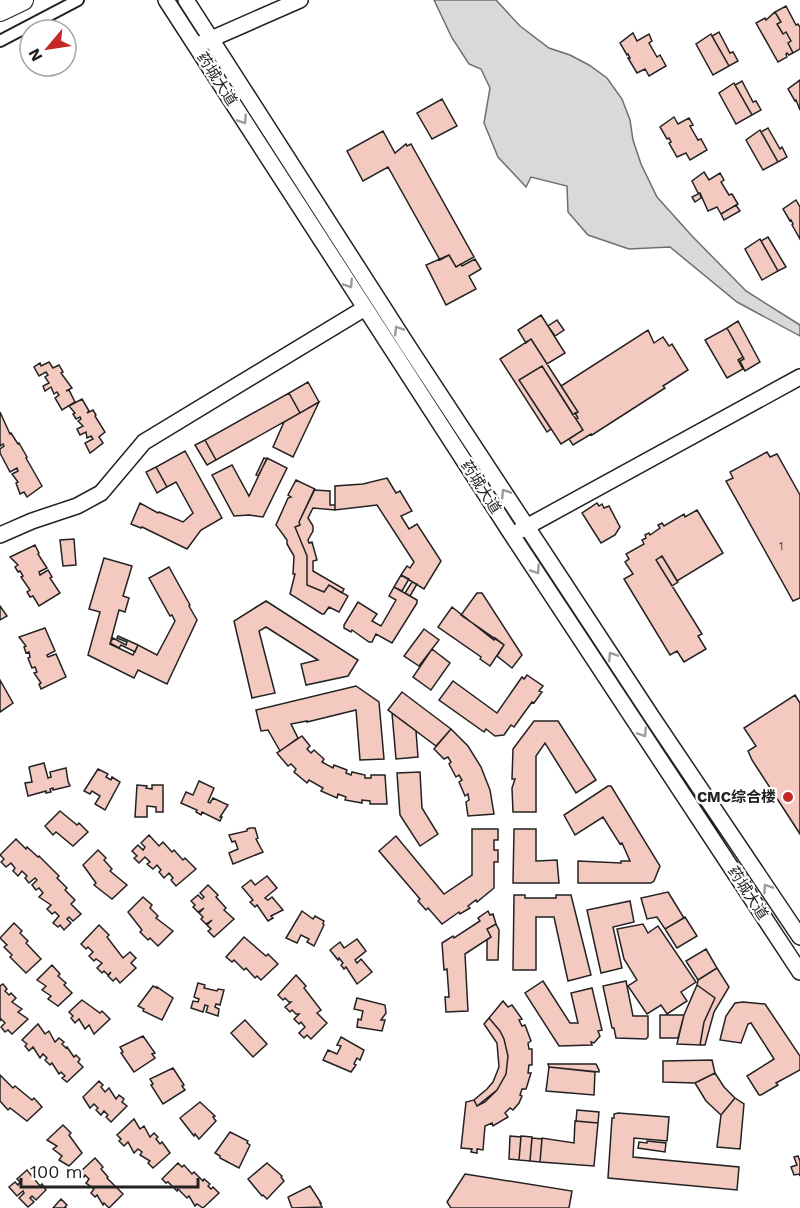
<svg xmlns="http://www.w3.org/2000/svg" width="800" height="1208" viewBox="0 0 800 1208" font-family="'Work Sans','Noto Sans SC',sans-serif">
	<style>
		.water { fill: #d9d9d9; stroke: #6f6f6f; stroke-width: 1.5 }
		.building { fill: #f3c9c0; stroke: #222; stroke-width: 1.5 }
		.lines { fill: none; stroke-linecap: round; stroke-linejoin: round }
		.street-casing { stroke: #222; stroke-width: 14 }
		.secondary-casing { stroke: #222; stroke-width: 18 }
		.highway-casing { stroke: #222; stroke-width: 22 }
		.street { stroke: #fff; stroke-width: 10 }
		.secondary { stroke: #fff; stroke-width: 15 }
		.highway { stroke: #fff; stroke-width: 20 }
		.oneway { stroke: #9c9c9c }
		.poi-dot { fill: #c62828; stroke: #fff; stroke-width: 2 }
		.labels { text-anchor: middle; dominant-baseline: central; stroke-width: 4.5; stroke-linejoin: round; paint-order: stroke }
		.number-label { font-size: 12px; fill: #564c4a }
		.street-label { font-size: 15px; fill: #222; stroke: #fff }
		.poi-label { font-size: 15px; font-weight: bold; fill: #222; stroke: #fff; text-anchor: end }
	</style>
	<rect width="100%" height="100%" fill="#fff"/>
	<path class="water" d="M434,0H496L520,26L549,48L570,55L589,65L607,78L622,99L630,120L633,140L641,164L657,197L692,236L746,291L800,325V336L737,302L670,247L629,249L588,235L568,212L567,186L531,177L526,187L498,157L484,123L490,88L481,69L469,64L452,38Z"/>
	<path class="building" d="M786,6L796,25L798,24L800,27V49L793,53L788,43L791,41L786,32L783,34L777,24L781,22L775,12Z
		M775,12L781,22L777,24L783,34L786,32L791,41L788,43L793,53L789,55L787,53L786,54L787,57L778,62L756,23L765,18L766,20Z
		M719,32L730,53L733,52L738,61L729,66L712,36Z
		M633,33L637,41L649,34L652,41L649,43L657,57L660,55L666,66L649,76L645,69L637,73L628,58H630L628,54L627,55L620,43Z
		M711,34L729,66L713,75L696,44Z
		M800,80V110L796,100L795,101L788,89Z
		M742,81L753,102L756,101L761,110L752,115L735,85Z
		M734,83L752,115L736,124L719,93Z
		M442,99L457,126L432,139L417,113Z
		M674,117L678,124L689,118L693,125L690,126L698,140L701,139L707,150L690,160L686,153L677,157L669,143L671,142L669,138L667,139L660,127Z
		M768,128L780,149L782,147L787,157L778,162L761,132Z
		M760,130L778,162L763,170L746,140Z
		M383,131L395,153L406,144L407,146L411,144L474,257L456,267L449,255L440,260L388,167L363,181L347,151Z
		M704,172L709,180L720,173L724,180L721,182L729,195L732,194L738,204L721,214L717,207L708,211L700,193H698L692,181Z
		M700,193L701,198L695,202L692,197Z
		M796,200L800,207V239L792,225L793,224L791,220L790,221L783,209Z
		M736,205L740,211L724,220L721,214Z
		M768,237L786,267L778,271L761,241Z
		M760,239L778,271L762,280L745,249Z
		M449,255L456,267L461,264L462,266L475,259L481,269L469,276L476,289L446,305L426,265Z
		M541,315L565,353L547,364L531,339L526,343L518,330Z
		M557,320L564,330L555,336L548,326Z
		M738,321L760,362L745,371L740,361L744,359L727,328Z
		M727,328L743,357L738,360L743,369L727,378L705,340Z
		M648,330L654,343L663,337L669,346L672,344L688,370L663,386L665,388L592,435L591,434L573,445L569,439L583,430L576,419L578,418L575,413L578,412L561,386Z
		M531,339L578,412L573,415L542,366L519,380L551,429L547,432L500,359Z
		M49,362L53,368L59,365L63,372L61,373L72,388L66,391L69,390L75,402L62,410L55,398L59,395L57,392L54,394L51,387L45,391L43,386L49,383L45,377L48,375L46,372L39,376L34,367L40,363L41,366Z
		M542,366L583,430L561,444L519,380Z
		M308,382L319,402L300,413L289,393Z
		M289,393L300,413L216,460L205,440Z
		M82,399L89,411L87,413L93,410L96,415L95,416L105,432L99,437L103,443L90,453L85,443L93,439L91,436L87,438L86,432L80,435L77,429L83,426L78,421L81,419L80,417L76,419L73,414L75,413L69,406Z
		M319,402L293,457L273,447L284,422Z
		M0,412L10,434L11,433L18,444L19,443L27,457L26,458L42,486L27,497L24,492L20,494L16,483L18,482L12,474L18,471L17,468L10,472L0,453V449L4,446L3,444L0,446Z
		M205,440L216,460L207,465L195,445Z
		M185,451L222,518L201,530L187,549L142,527L141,528L131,524L140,503L158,513L159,512L183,522L193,513L176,482L167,487L156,467Z
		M767,452L770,457L777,454L800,495V598L793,601L726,481L733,478L730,472Z
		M264,458L267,459L258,476L256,475Z
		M267,458L287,468L263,517L249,515L234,516L212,475L232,465L249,496Z
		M156,467L167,487L157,493L146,472Z
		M387,478L396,493L400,491L412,511L401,516L409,529L417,524L441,561L424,589L401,575L407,566L410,568L414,562L377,505L335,510V486L363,484Z
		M296,480L315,489L299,522L300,525L295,527L307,556V585L324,592L329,585L348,596L339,612L329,607L324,614H322L290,594L295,574H293L294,556L287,544V540L276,525L288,498L291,497L288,495Z
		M314,490L330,491V505H335V510L313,508L308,518L313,526V531L308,540L309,543L312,542L317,560L313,561V571L344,589L342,593L329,585L324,592L307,585V556L295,527L300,525L299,522Z
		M597,503L599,506L602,504L604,508L609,506L620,527L615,535L601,543L582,513Z
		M697,510L723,553L677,581L662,556L656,560L702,634L698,636L706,649L684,662L677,651L670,655L624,579L633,574L625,562L629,559L626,554L644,544L642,540L646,538L645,535L649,533L650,535L660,528L658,525L662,523L664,526L684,514L685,517Z
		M74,539L76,565L63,566L60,540Z
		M35,545L39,553L38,554L47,568L39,572L40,575L48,570L52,577L50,578L60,593L39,606L33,596L30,597L27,592L30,590L21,577L23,576L20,571L18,572L15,567L18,565L10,557Z
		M662,556L678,582L672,586L656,560Z
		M104,558L132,566L123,596L129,598L125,612L119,610L110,644L133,655L138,645L157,655L175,621L172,615L170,616L149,578L169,567L190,605L189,606L197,620L167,684L138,670L134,678L88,655L100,612L89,609Z
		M401,575L409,579L402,591L394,587Z
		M412,582L417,584L410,596L405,593Z
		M394,587L417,600V603L392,643L376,634L372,642H369L352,630L351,632L344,628V625L358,602L377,614L372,621L381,626L396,600L389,596Z
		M477,593H482L522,655L512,668L497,656L504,645L461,615Z
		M266,601L358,660L348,676L306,685L301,664L318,660L266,627L259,631L275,693L252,698L234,621Z
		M0,606L7,616L0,620Z
		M452,607L494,640L495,638L504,645L490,666L480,659L481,657L438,627Z
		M45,628L55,651L47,655L48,657L56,654L66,677L41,689L39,684L41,683L34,673L37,672L35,667L32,668L28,658L30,657L29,652L26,653L24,647L26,646L19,637Z
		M424,629L439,640L419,666L404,656Z
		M118,636L138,645L135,652L121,645L119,648L110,643L113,638L126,645L127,642L117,638Z
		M432,649L450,663L431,690L413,677Z
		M527,675L543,686L539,691L542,692L534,703L532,702L514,727L511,725L504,735L495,736L486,729L484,732L439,700L453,681L497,713L522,677L524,679Z
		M0,680L13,703L0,712Z
		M356,686L379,702L384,759L360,760L356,710L307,722V721L291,724L298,738L280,751L268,730L261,731L256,710Z
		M402,692L451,729L436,746L388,710Z
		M795,695L800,703V834L752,760L748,751L756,746L744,728Z
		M392,713L416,731L418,757L396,759Z
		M534,721H558L596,780L576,793L545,743L536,756V812H513L512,788L515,779H512L513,749Z
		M451,729L468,746L481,767L490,790L494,814L468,816L466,802L469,800L468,794L465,796L459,782L462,780L459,775L456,777L449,764L451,762L448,757L444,759L434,749Z
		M302,736L310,746L307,749L311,753L314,750L324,759L322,762L333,768L334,765L347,770L346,773L351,775L352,772L365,775V778H371V775H385L387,804H370V801L362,800V803L345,800L346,797L338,794L337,798L321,791L323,788L309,780L307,783L294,772L296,769L291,764L288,766L277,753Z
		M44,763L48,778L51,777L50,772L66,768L68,781L70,786L53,790V788L50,789L51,792L46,793V791L28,796L25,783L32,782L29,767Z
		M98,769L108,774L106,777L111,780L112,777L120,782L105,810L95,804L100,796L92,791L90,794L84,791Z
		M420,772L422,808L438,834L420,846L400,815L397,773Z
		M199,781L214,788L208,802L210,803L213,798L228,805L220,817H222L220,821L202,812L201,815L196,812L197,810L181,803L186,792L193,795Z
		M137,785L147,786L146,788L152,789V785H163V812H156V807L147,806V817H135Z
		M608,786H611L660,866L654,881L651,883H578V861L621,863V861H630L622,843L620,844L603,817L575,835L564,815Z
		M60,811L77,825L79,823L88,832L73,846L56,832L53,835L45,826Z
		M250,828H255L258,838L256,839L263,852L233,864L229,853L238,849L235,841L232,842L229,835L247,831V829Z
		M472,829H498V840H494V850H498V862H494V888L477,902L476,900L468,906L470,908L460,914L459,912L442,924L428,908L426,910L418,901L420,899L379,851L396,836L444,894L472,875Z
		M514,829H536V861L557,860L559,883H513Z
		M149,835L159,846L163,842L172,852L174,850L183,860L185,858L196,869L176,886L171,880L173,878L169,873L164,878L159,872L161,870L157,865L153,869L147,864L150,862L145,857L139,863L134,858L137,856L132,851L138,845L143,850L145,847L141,843Z
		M16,839L26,849L27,847L38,857L39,856L59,876L57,878L67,888L65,890L75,900L71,904L81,914L73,921L69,917L67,919L71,923L64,930L60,925L58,927L53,923L59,916L55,912L52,914L47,909L51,905L39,897L43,893L39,888L36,890L32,885L37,880L35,878L29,883L25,878L27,876L22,871L18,876L13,871L15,868L11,863L6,867L1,862L4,859L0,855Z
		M98,850L106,858L104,860L112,869L110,871L127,885L112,899L94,885L96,883L83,865Z
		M267,876L277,888L265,898L268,900L272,897L283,910L271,916L273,918L268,921L257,905L255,907L250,902L253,900L242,887L251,880L255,885Z
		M208,885L218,895L216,897L226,908L224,910L234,919L214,937L208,931L211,929L207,925L212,920L206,924L201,919L203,917L199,913L204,908L198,912L193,907L195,905L191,901L198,895L202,899L204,897L200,893Z
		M668,892L684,918L665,929L657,917L647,919L641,898Z
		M514,895H525V898H556V895H571L591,975L568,981L554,917H536V970H513Z
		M143,897L152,905L150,908L158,916L156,918L173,931L158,946L150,938L148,940L140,932L142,930L128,912Z
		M630,901L634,922L613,927L622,968L601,973L587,910Z
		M302,911L313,919L315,916L324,921L323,924L324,925L314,946L307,942L309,939L301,935L297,943L286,938Z
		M488,911L490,915L493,914L496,924L487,929L491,937L465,954L468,1011L446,1012L445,997H449L447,969L444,970L442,943L453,936L454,938L480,921L478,918Z
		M685,917L697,936L677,948L665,929Z
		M14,923L22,931L20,933L28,941L26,943L41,959L26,973L10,957L12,955L4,947L7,945L0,938Z
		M496,924L499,930L498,960H487V940L491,937L487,929Z
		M643,924L648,933L658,926L696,982L681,992L687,1001L667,1014L661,1005L647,1014L628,986L637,980L624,959L617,929Z
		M99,925L109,935L107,937L123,958L130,952L136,958L131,963L136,968L120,983L116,978L113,981L108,976L111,972L108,975L104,971L102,973L97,968L102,963L96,959L94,961L89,956L93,952L88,947L86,949L81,944Z
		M244,937L266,956L268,954L278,964L261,980L257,976L255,978L246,968L244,970L234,960L232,962L226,957Z
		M357,939L366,951L355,960L357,963L361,959L372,972L357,984L346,967L344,969L341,965L343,963L339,958L338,960L330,950L340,942L344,948Z
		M706,949L717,968L698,980L686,961Z
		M52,965L60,974L58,976L66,983L64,985L72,993L58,1006L48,999L51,996L42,990L46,986L37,980Z
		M717,968L729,987L714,1012L705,1045H700L704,1022L715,998L697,985L698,980Z
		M296,975L306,986L304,988L321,1010L317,1013L327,1023L311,1039L307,1035L304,1038L299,1033L305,1027L301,1022L299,1024L294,1019L299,1014H296L292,1010L290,1012L285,1007L291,1002H289L285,998L283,1000L278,995Z
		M543,981L570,1023H578L571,993L592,988L602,1030L598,1031L600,1036L594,1043L591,1042L592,1045L559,1046L525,993Z
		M626,981L633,1016H648V1037L646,1039L616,1038L614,1028H612L603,986Z
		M198,983L205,985L204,988L217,991L218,989L224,990L220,1005L216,1004L215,1007L219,1009L218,1016L206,1012L208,1006L205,1005L203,1012L191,1008L193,1001L198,1002L199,999L194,997Z
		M3,984L7,989L5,991L9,995L11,993L16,998L12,1002L22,1009L18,1012L28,1019L12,1034L8,1030L5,1032L1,1027L5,1023L1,1019L0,1021V986Z
		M697,985L715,998L704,1022L700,1045L677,1044L684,1015Z
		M153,986L157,988V987L173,998L162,1020L143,1011L144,1009L138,1006Z
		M357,998L385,1005L386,1013L381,1020H385L382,1031L357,1027L358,1019L361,1020L363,1011L354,1009Z
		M82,1000L100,1013L102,1011L110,1019L94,1034L89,1025L85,1029L79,1019L75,1023L71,1018L73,1016L69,1012Z
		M503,1001L508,1007L512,1005L522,1019L519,1020L522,1026L525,1025L531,1041L528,1043L529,1049H532V1065H529L528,1073H531L527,1086L526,1089H522L520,1095L522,1096L519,1103L513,1110L510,1108L505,1113L508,1117L493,1126L492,1123L485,1126L483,1150L477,1149V1153L471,1152L472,1149L461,1148L466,1102L474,1100L477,1106L485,1102L497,1090L506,1074L508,1056L504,1039L500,1031L489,1018Z
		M743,1002L765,1004L800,1056V1070L776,1083L778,1085L761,1095H759L747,1076L774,1059L751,1023L748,1024L741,1043L720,1040L726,1016L735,1003Z
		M660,1015H684L678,1038H660Z
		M489,1018L500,1031L504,1039L508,1056L506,1074L497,1090L477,1106L474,1100L487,1089L493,1082L499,1067L497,1043L484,1024Z
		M245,1020L267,1044L253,1057L231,1033Z
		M38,1024L45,1034L49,1031L55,1042L59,1038L64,1042L62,1044L66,1048L67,1047L74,1057L76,1055L80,1059L78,1062L83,1067L67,1082L62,1078L65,1076L61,1072L59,1074L52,1063L50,1065L45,1060L47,1058L43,1054L40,1058L33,1047L29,1051L25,1046L27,1044L22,1040Z
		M143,1036L155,1053L152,1054L155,1058L134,1072L121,1053L123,1052L120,1047Z
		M341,1037L364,1050L360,1060L357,1058L354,1064L356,1065L351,1072L323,1060L328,1050L337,1054L341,1046L337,1045Z
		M712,1060L715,1073L695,1083L663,1082V1061Z
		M548,1064H596L599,1070V1072L549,1067Z
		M549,1067L595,1072L594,1095L546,1091Z
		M173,1068L184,1085L182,1086L185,1090L163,1104L151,1085L153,1084L150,1079Z
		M715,1073L724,1087L735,1098L721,1115L706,1101L695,1083Z
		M0,1075L13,1088L15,1086L32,1100L34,1098L42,1107L27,1121L10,1108L8,1110L0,1101Z
		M99,1081L103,1085L101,1087L105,1092L109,1088L116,1099L119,1095L124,1099L122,1102L127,1106L111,1122L106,1117L108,1115L104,1111L101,1115L96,1110L98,1108L94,1104L90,1108L83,1097Z
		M735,1098L744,1104L740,1149L717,1147L721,1115Z
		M200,1102L215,1116L213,1117L216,1121L199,1139L195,1134L194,1136L180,1118Z
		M577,1110L599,1112L598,1123L576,1121Z
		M618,1113L669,1117L667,1141L634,1138L633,1157L739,1167L737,1190L608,1178L612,1118H614V1114Z
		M134,1119L140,1129L144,1126L150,1137L154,1133L158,1137L156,1139L160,1144L162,1142L170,1153L153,1168L148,1163L150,1161L140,1155L142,1152L138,1149L134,1153L128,1142L124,1146L119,1141L121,1139L117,1135Z
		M575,1121L598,1123L594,1166L540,1162L542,1138L574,1143Z
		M63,1125L71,1133L69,1135L82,1153L69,1166L59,1160L62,1156L53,1149L57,1146L47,1140Z
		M230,1132L248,1141L247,1143L250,1145L239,1168L220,1158V1156L215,1153Z
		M510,1136L521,1137L519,1160L509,1159Z
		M521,1136L532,1137L530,1161L519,1160Z
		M532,1138L542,1139L540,1162L530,1161Z
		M647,1141L666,1143L665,1152L638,1148L639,1142L647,1143Z
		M798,1156L800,1161V1176L799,1174L794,1175L791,1167L797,1165L794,1157Z
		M95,1158L103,1167L101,1169L108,1177L107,1178L123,1194L109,1208L104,1203L103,1205L97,1195L95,1197L91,1193L94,1189L86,1183L89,1179L85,1175L84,1177L79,1173Z
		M178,1163L182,1167L184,1165L192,1174L194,1172L203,1181L204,1179L210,1184L208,1186L211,1189L213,1187L219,1193L203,1208L197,1204L195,1206L189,1196L187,1198L178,1189L177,1191L168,1182L166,1183L162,1179Z
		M267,1163L282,1176L281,1177L284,1181L267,1199L263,1195L262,1196L248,1179Z
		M27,1170L40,1186L42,1184L46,1190L36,1200L32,1196L30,1198L34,1202L28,1207L19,1198L24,1193L23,1191L17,1196L9,1187L15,1182L18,1185L20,1182L17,1179Z
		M465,1174L572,1191L569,1208H451L447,1202Z
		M310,1186L321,1203H320L322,1207L292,1208L288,1197Z
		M61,1199L67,1205L65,1207L66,1208H53Z"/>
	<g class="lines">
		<g class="street-casing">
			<path id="street" d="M0,41L78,0"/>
		</g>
		<g class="secondary-casing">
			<path id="secondary" d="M166,0L512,535L800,972
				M186,0L410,349L652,717L800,937
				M202,43L300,0
				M519,531L800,377
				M0,535L32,521L77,506L101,493L144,442L365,308"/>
		</g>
		<g class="highway-casing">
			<path id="highway" d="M0,11L23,0"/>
		</g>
		<use href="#street" class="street"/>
		<use href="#secondary" class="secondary"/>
		<use href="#highway" class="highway"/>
	</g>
	<defs><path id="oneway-chevron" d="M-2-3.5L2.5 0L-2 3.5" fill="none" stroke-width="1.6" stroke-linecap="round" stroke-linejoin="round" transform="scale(1.5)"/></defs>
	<g class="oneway">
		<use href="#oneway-chevron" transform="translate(243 120) rotate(57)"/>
		<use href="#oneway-chevron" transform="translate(349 284) rotate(57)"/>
		<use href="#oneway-chevron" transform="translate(398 330) rotate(-123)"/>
		<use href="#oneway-chevron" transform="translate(505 493) rotate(-123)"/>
		<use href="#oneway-chevron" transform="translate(536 570) rotate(56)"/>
		<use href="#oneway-chevron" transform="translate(612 656) rotate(-123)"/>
		<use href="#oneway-chevron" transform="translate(643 733) rotate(57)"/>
		<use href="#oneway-chevron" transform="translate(767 888) rotate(-124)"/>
	</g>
	<circle class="poi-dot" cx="788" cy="797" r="6"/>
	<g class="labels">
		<g class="number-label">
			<text x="781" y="546">1</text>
		</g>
		<g class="street-label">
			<text transform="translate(217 79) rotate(57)">药城大道</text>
			<text transform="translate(481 487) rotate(57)">药城大道</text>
			<text transform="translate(748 893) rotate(57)">药城大道</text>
		</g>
		<g class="poi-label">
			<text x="776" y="797">CMC综合楼</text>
		</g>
	</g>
	<g transform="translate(48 48) rotate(241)"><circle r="28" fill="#ffffff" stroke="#a7a7a7" stroke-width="1.5"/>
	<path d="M0-4.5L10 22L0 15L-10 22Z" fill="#c62828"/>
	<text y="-9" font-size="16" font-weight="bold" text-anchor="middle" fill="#222222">N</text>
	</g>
	<path d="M21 1178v9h177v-9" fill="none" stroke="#222222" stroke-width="3"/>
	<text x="30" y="1178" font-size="18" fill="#222222" stroke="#ffffff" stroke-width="4.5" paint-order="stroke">100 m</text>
</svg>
